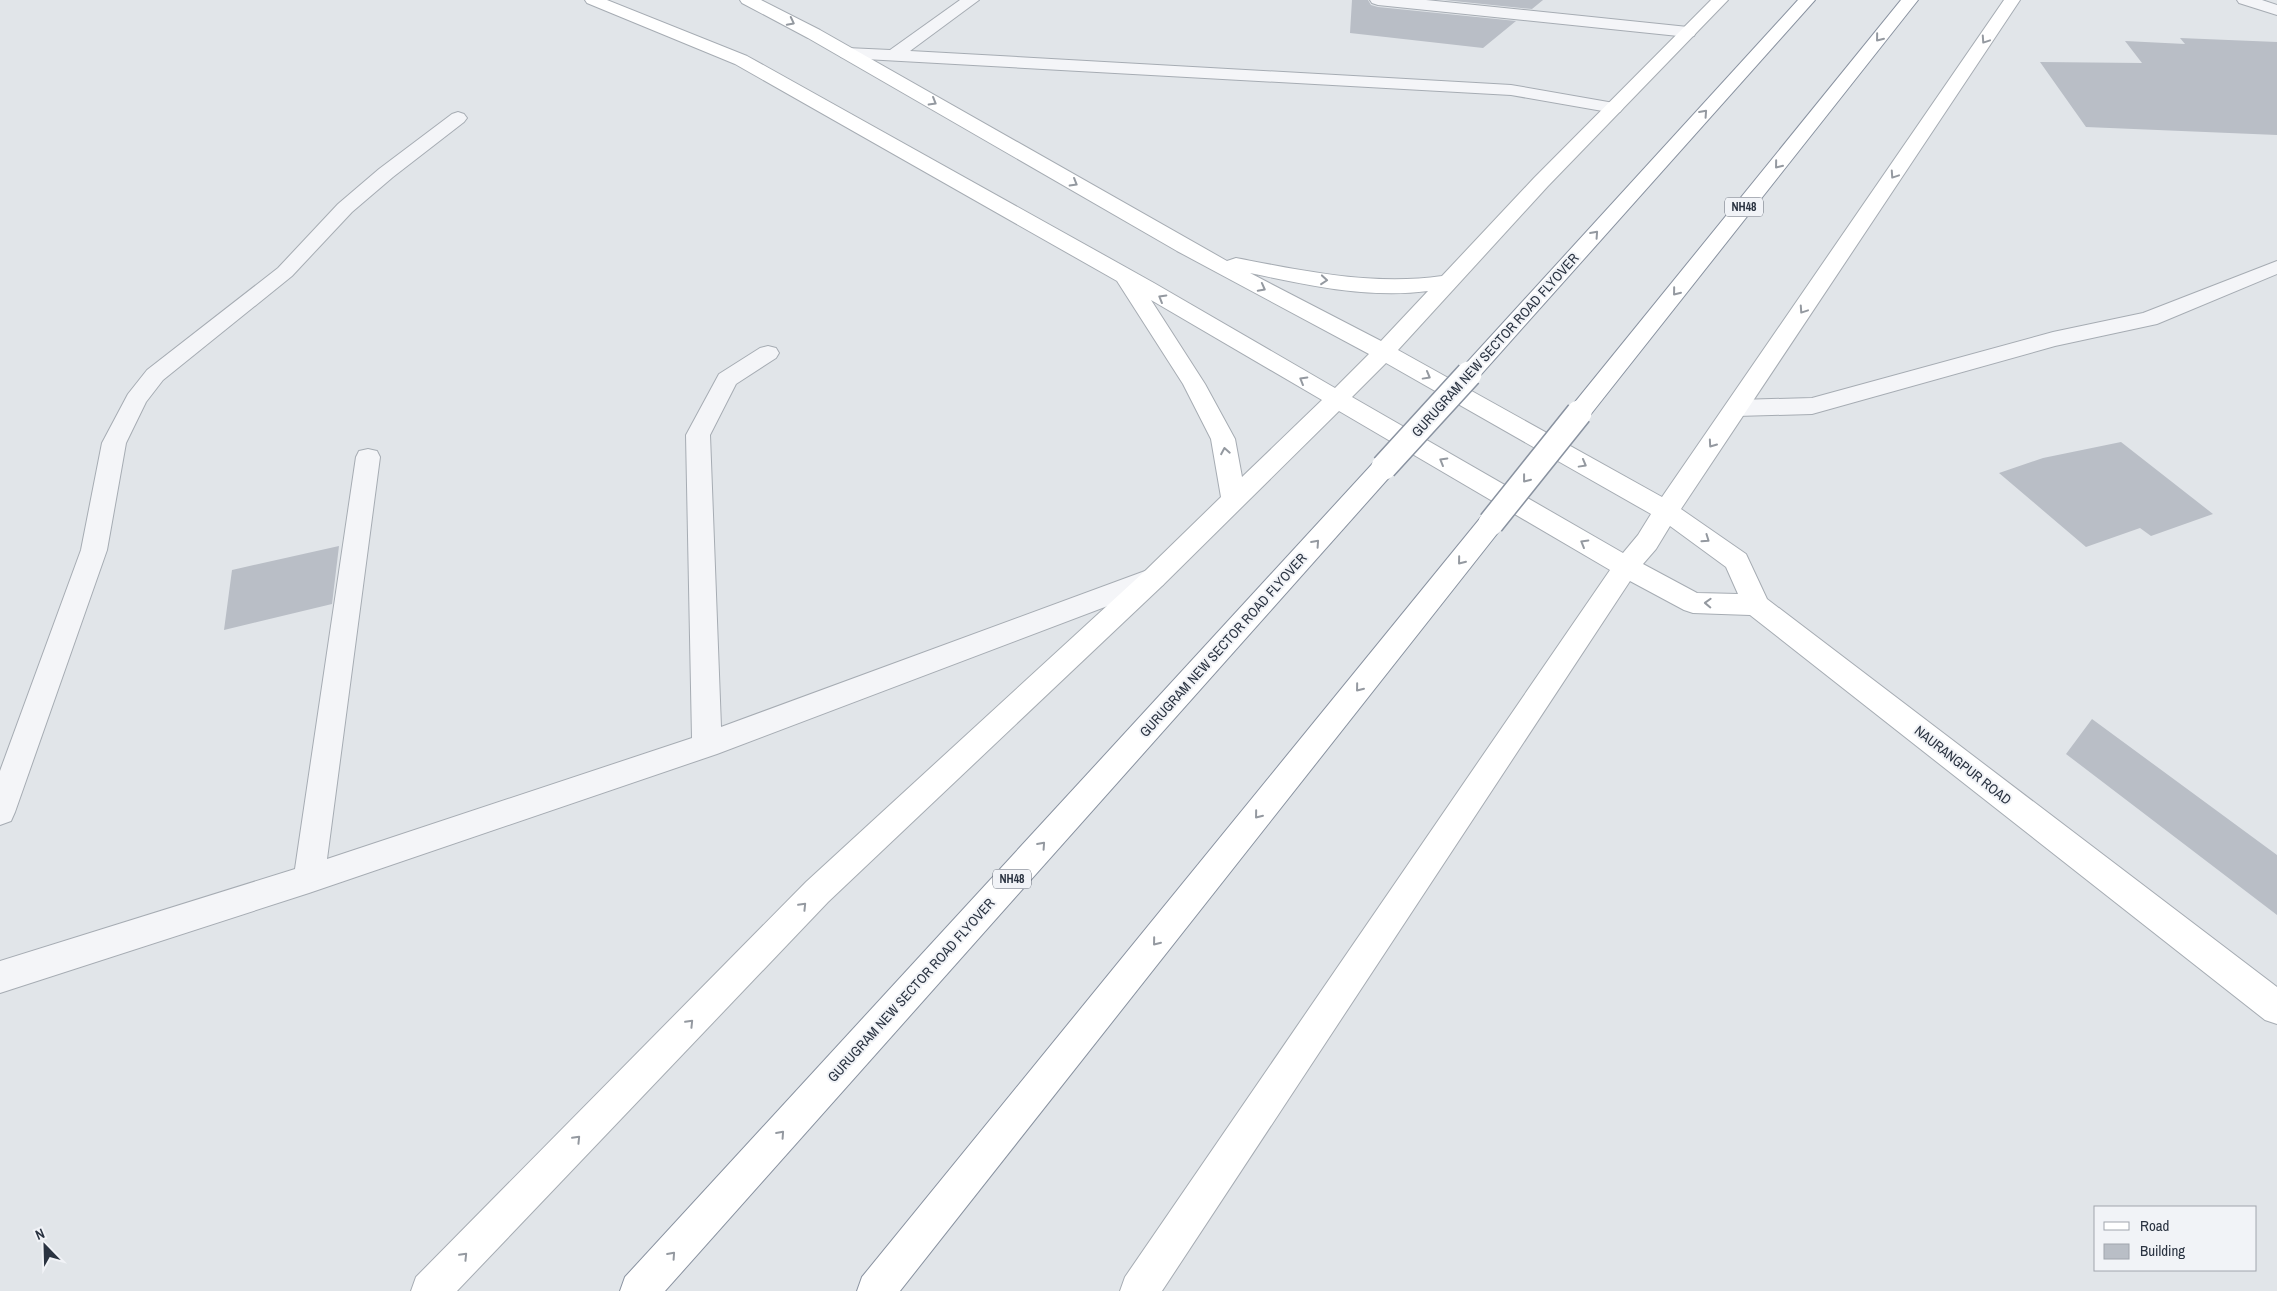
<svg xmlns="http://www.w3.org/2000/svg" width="2277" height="1291" viewBox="0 0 2277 1291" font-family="'Archivo Narrow',sans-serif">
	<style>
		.building { fill: #b9bec6 }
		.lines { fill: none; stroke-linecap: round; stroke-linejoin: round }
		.lane-casing { stroke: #a6acb3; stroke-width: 2 }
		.street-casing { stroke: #a6acb3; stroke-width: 2 }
		.secondary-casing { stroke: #a6acb3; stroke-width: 2 }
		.highway-casing { stroke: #8992a0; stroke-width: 2 }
		.lane { fill: #f4f5f8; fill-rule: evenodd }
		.street { fill: #f4f5f8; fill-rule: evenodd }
		.secondary { fill: #fff; fill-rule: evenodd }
		.highway { fill: #fff; fill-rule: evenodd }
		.highway-bridge-casing { stroke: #8992a0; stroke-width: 28; stroke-linecap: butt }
		.highway-bridge { stroke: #fff; stroke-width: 25 }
		.oneway { stroke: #9499a0 }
		.labels { text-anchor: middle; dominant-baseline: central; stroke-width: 4; stroke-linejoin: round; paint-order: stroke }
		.shield { fill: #f1f3f7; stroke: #666d78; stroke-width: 1 }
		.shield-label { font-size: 12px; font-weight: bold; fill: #2a3341 }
		.street-label { font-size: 14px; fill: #2a3341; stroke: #f1f3f7 }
	</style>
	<rect width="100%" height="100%" fill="#e1e5e9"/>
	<path class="building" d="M1352,0H1368L1371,5L1378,7L1516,21L1483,48L1350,33Z
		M1444,0H1543L1532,9Z
		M2180,38L2277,42V135L2086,127L2040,62L2142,63L2125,41L2185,44Z
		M2121,442L2213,514L2151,536L2140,528L2086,547L1999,473L2043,458Z
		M339,546L332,604L224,630L232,570Z
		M2092,719L2277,855V915L2066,754Z"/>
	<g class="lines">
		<g class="lane-casing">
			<path id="lane" d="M458,112L464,114L467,118L464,122L393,177L352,212L292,276L163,380L146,402L126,443L107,550L15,812L11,821L0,825V771L81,550L102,443L128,394L147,370L278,268L338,204L379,169L452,114Z"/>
		</g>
		<g class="street-casing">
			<path id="street" d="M960,0H979L910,51L1511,85L1614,103L1620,104L1623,108L1620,112L1614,113L1511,95L847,58L841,57L838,53L841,49L847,48L890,50Z
				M1370,0H1426L1688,27L1694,28L1696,32L1694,36L1688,37L1378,5L1372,3Z
				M2237,0H2262L2277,5V15L2239,3Z
				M2277,261V274L2157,324L2055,346L1812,414L1737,416L1729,414L1725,408L1729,402L1737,400L1812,398L2053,332L2143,313Z
				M768,346L776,348L779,353L776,358L736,384L710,435L721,727L1145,571L1154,568L1163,571L1167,578L1163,585L717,754L309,893L0,993V961L295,869L356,457L359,451L368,449L377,451L380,457L327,859L692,738L686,435L719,374L760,348Z"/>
		</g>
		<g class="secondary-casing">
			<path id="secondary" d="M585,0H607L747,56L1154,283L1335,388L1369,354L1177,251L808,38L742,3L740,0H761L820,30L1227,261L1236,258C1304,271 1373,286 1442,276L1534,178L1711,0H1728L1548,186L1398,350L1662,497L2004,0H2020L1681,509L1746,554L1767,599L2277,987V1024L2265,1020L1750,615L1693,613L1684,610L1630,581L1162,1291H1120L1125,1277L1610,570L1339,411L1163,585L828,902L457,1291H411L416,1277L806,882L1145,571L1221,497L1211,439L1183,384L1117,281L735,64L587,3ZM1250,273C1307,285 1369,299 1428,291L1381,341ZM1151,300L1322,400L1242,477L1235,439L1205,384ZM1386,363L1651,514L1638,535L1623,553L1352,397ZM1670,526L1726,567L1738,594L1697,593L1643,564L1656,549Z"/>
		</g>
		<g class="highway-casing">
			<path id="highway" d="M1798,0H1815L1477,379L1469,381L1461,379L1458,374L1461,369Z
				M1901,0H1918L1587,419L1579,421L1571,419L1567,413L1571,407Z
				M1384,458L1393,461L1396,467L1393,473L665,1291H620L625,1277L1375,461Z
				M1491,514L1500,516L1504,523L1500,530L900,1291H857L862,1277L1482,516Z"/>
		</g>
		<use href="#lane" class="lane"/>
		<use href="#street" class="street"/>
		<use href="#secondary" class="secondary"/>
		<use href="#highway" class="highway"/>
		<g class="highway-bridge-casing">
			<path id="highway-bridge" d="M1384,467L1469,374
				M1491,523L1579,413"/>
		</g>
		<use href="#highway-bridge" class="highway-bridge"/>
	</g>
	<defs><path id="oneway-chevron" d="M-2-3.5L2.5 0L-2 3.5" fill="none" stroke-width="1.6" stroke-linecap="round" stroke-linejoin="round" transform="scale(1.25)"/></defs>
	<g class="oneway">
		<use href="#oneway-chevron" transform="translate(791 22) rotate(27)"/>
		<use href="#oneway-chevron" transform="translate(1879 38) rotate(129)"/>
		<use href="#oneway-chevron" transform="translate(1985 40) rotate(124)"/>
		<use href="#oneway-chevron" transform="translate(933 102) rotate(30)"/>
		<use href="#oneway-chevron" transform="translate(1704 113) rotate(-48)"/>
		<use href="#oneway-chevron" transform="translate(1778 165) rotate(129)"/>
		<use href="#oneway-chevron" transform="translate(1894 175) rotate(124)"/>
		<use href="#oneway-chevron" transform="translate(1074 183) rotate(30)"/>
		<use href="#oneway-chevron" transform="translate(1595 234) rotate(-48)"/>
		<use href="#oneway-chevron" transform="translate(1324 280) rotate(5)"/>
		<use href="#oneway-chevron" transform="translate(1262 288) rotate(28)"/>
		<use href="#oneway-chevron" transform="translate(1676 292) rotate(129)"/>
		<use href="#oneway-chevron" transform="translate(1162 298) rotate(-150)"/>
		<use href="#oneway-chevron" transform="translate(1803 310) rotate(124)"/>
		<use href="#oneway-chevron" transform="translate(1427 376) rotate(29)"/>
		<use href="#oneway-chevron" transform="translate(1303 380) rotate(-150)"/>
		<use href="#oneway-chevron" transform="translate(1712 444) rotate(125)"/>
		<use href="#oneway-chevron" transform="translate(1225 451) rotate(-100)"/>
		<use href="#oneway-chevron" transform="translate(1443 461) rotate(-150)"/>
		<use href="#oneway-chevron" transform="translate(1583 464) rotate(29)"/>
		<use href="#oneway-chevron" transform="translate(1526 479) rotate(128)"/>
		<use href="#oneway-chevron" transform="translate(1706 539) rotate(35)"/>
		<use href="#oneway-chevron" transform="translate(1316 543) rotate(-48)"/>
		<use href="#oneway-chevron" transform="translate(1584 543) rotate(-150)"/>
		<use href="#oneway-chevron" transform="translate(1461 561) rotate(129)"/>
		<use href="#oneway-chevron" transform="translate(1708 603) rotate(-178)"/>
		<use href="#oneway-chevron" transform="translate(1359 688) rotate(129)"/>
		<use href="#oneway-chevron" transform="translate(1258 815) rotate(129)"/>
		<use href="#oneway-chevron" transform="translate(1042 845) rotate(-48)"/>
		<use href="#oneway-chevron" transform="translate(803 906) rotate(-46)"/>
		<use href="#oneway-chevron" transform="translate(1156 942) rotate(129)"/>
		<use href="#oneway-chevron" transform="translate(690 1023) rotate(-46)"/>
		<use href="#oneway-chevron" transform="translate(781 1134) rotate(-48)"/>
		<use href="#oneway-chevron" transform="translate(577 1139) rotate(-46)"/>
		<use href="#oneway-chevron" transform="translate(672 1255) rotate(-48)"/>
		<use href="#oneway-chevron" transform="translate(464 1256) rotate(-46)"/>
	</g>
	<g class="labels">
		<g class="shield">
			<rect x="1725" y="197.5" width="38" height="19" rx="4"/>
			<rect x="993" y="869.5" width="38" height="19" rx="4"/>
		</g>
		<g class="shield-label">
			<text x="1744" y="207">NH48</text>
			<text x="1012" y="879">NH48</text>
		</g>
		<g class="street-label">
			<text transform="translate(1495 345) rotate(-48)">GURUGRAM NEW SECTOR ROAD FLYOVER</text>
			<text transform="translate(1223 645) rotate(-48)">GURUGRAM NEW SECTOR ROAD FLYOVER</text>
			<text transform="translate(1963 765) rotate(38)">NAURANGPUR ROAD</text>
			<text transform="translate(911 990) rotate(-48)">GURUGRAM NEW SECTOR ROAD FLYOVER</text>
		</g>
	</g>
	<rect x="2094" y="1206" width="162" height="65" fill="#f1f3f7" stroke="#a1a6ae"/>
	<rect x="2104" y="1222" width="25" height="8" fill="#ffffff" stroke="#a1a6ae"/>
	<text x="2140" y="1231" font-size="15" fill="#2a3341">Road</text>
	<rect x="2104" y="1244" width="25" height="15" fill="#b9bec6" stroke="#a1a6ae"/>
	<text x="2140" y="1256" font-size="15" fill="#2a3341">Building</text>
	<g transform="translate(45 1246) rotate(337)" stroke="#f1f3f7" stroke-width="4" paint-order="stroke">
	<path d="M0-4L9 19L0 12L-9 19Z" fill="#2a3341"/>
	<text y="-8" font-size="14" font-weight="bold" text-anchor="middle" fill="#2a3341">N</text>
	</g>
</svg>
